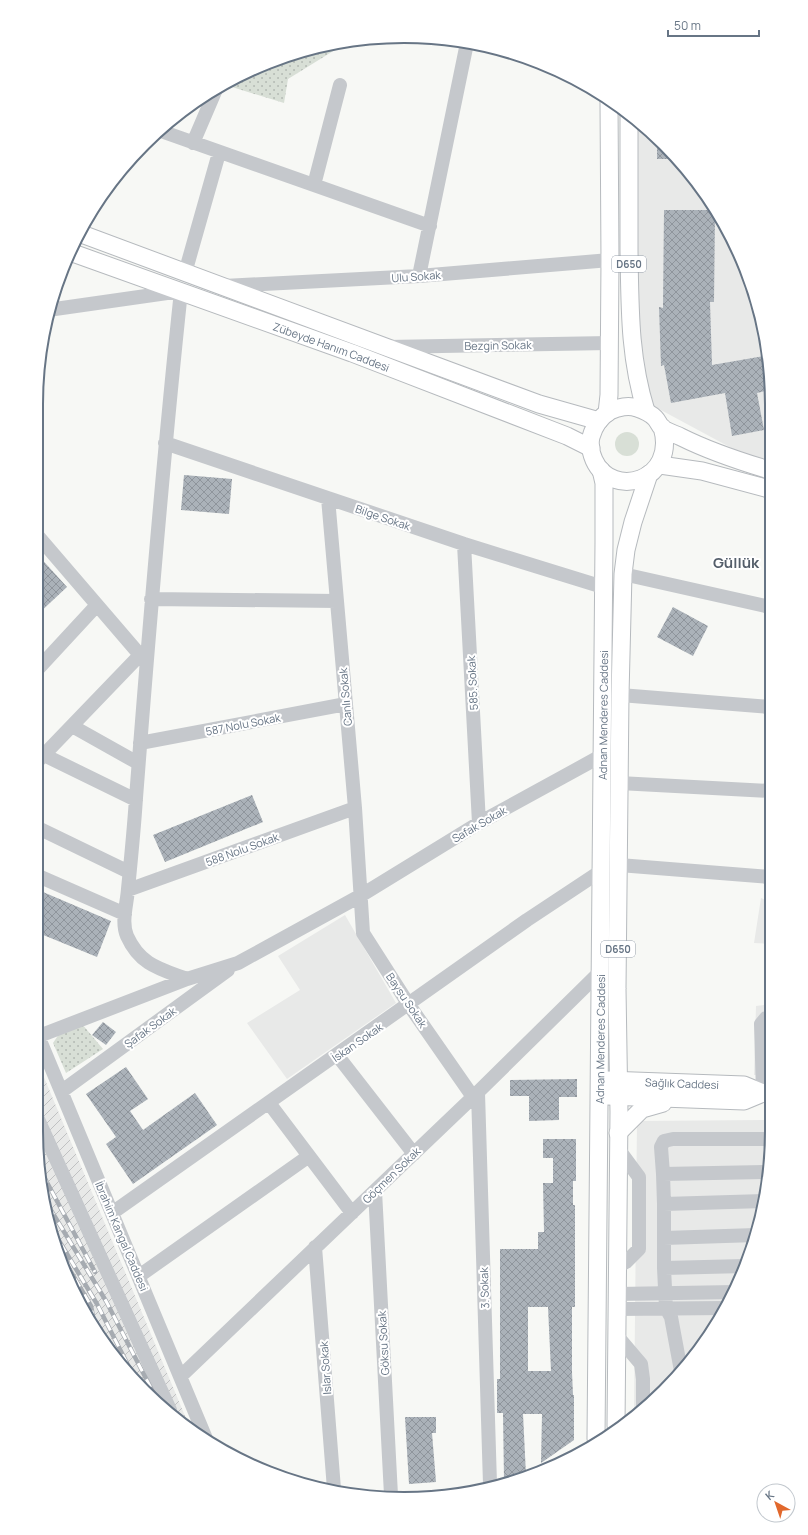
<svg xmlns="http://www.w3.org/2000/svg" width="808" height="1535" viewBox="0 0 808 1535" font-family="Manrope,sans-serif">
	<style>
		.built { fill: #e8e9e8 }
		.industrial { fill: url(#industrial-furrows) }
		.grass { fill: #d8dfd6 }
		.park { fill: url(#park-dots) }
		.building { fill: url(#building-cross-hatch); fill-rule: evenodd }
		.lines { fill: none; stroke-linecap: round; stroke-linejoin: round }
		.major-casing { stroke: #b6babe; stroke-width: 19 }
		.minor { stroke: #c5c8cc; stroke-width: 14 }
		.major { stroke: #fff; stroke-width: 17 }
		.rail-casing { stroke: #a6abb1; stroke-width: 4.5 }
		.rail { stroke: #fff; stroke-width: 3; stroke-dasharray: 9; stroke-linecap: butt }
		.labels { text-anchor: middle; dominant-baseline: central; stroke-width: 4; stroke-linejoin: round; paint-order: stroke }
		.shield { fill: #fff; stroke: #959eaa; stroke-width: 1 }
		.shield-label { font-size: 10px; font-weight: bold; fill: #677585 }
		.street-label { font-size: 11px; fill: #677585; stroke: #fff }
		.district-label { font-size: 15px; font-weight: bold; fill: #555f6b; stroke: #fff }
		.rim { fill: none; stroke: #677585; stroke-width: 2 }
	</style>
	<defs>
		<pattern id="industrial-furrows" width="10" height="10" patternUnits="userSpaceOnUse"><rect width="10" height="10" fill="#e8e9e8"/><path d="M-1 1l2-2M0 10L10 0M9 11l2-2" fill="none" stroke="#c0c1c2"/></pattern>
		<pattern id="park-dots" width="8" height="8" patternUnits="userSpaceOnUse"><rect width="8" height="8" fill="#d8dfd6"/><path d="M2 2h.1M6 6h.1" fill="none" stroke="#b3b9b3" stroke-width="1.8" stroke-linecap="round"/></pattern>
		<pattern id="building-cross-hatch" width="8" height="8" patternUnits="userSpaceOnUse"><rect width="8" height="8" fill="#abb2b9"/><path d="M0 0l8 8M0 8l8-8" fill="none" stroke="#8f959c"/></pattern>
	</defs>
	<rect width="100%" height="100%" fill="#f7f8f5"/>
	<path class="built" d="M634,119L646,127L696,180L744,263L769,356V463L750,458L646,402L630,336Z
		M761,898L770,902L771,944L754,943Z
		M345,915L396,1003L287,1079L247,1023L300,990L278,956Z
		M771,1004V1075H754L756,1006Z
		M771,1120V1155L759,1226L734,1294L696,1355L647,1408L634,1416L637,1121Z"/>
	<path class="industrial" d="M36,1058L190,1428L112,1355L56,1250L36,1131Z"/>
	<path class="grass" d="M615 444a12 12 0 1 1 24 0a12 12 0 1 1-24 0Z"/>
	<path class="park" d="M351,40L288,79L284,103L232,87L235,79L286,55Z
		M82,1024L103,1049L66,1073L53,1043L61,1031Z"/>
	<path class="building" d="M657,139L672,154L676,159H657Z
		M664,210H713L715,213L714,302H710L712,365L769,355V390L757,393L764,430L732,436L725,393L671,403L664,365L661,366L659,307L663,308Z
		M184,475L232,479L229,514L181,510Z
		M37,554L67,587L37,615Z
		M673,607L708,626L693,656L657,637Z
		M252,795L263,822L165,862L153,835Z
		M43,892L111,921L97,957L36,932V910Z
		M103,1022L116,1032L106,1045L92,1035Z
		M126,1067L148,1099L130,1111L143,1130L195,1093L217,1125L133,1184L106,1144L116,1137L86,1094Z
		M577,1079V1097H559V1120L529,1121V1096H510V1080Z
		M543,1139H576V1181H573V1205H575V1307H572V1372L573,1395H574V1440L541,1463L542,1414H523L526,1475L504,1480L503,1413H497V1379H500V1249H538V1232H544L543,1183H553V1158H543ZM528,1307H548L551,1371H528Z
		M405,1417H436V1433H432L436,1482L409,1484Z"/>
	<g class="lines">
		<g class="major-casing">
			<g id="major">
				<path d="M629,116C629,161 629,205 629,250C630,306 629,357 646,411"/>
				<path d="M79,233L539,404L599,421"/>
				<path id="s1" d="M70,252L352,353L567,436L591,448"/>
				<path d="M607,413L609,395L610,260L609,102"/>
				<path d="M662,427C678,481 612,500 594,460C591,453 589,445 591,437C594,426 600,417 610,411C618,407 629,405 637,408C643,410 650,413 655,418C658,421 659,425 662,428C667,432 675,434 681,437C709,451 739,461 769,470"/>
				<path d="M660,465L702,471L769,489"/>
				<path id="s2" d="M607,1080L744,1085L763,1093"/>
				<path d="M607,1096L744,1101L763,1093H771"/>
				<path d="M618,1133L642,1109L663,1103"/>
				<path d="M616,1426L619,1112L617,989L620,695L623,574L626,550L633,522L649,474"/>
				<path id="s3" d="M596,1439L604,542V483L601,470"/>
			</g>
		</g>
		<path class="minor" d="M158,130L430,226
			M193,143L217,87
			M314,185L340,85
			M185,273L219,153
			M419,276L467,43
			M224,286L419,276L610,260
			M48,310L181,291C163,460 149,629 136,798C134,829 131,859 128,889C127,904 121,922 127,936C140,965 160,969 187,979
			M388,347L610,343
			M165,443L464,544L603,587
			M328,498L355,808L363,933L409,1005L473,1097
			M37,535L146,662
			M464,544L479,823
			M623,574L770,607
			M151,599L337,601
			M36,671L97,605
			M620,695L770,707
			M72,726L138,763
			M140,743L346,704
			M44,755L136,800
			M36,763L140,655
			M619,783L770,791
			M36,827L129,872
			M619,865L770,877
			M36,875L125,914
			M128,890L355,808
			M36,1031L207,1441
			M39,1036L187,979L238,963L360,896L479,823L601,756
			M337,1055L414,1154
			M62,1091L228,970
			M478,1093L490,1484
			M763,1093L761,1024L766,1018L771,1017
			M269,1103L352,1213
			M36,1115L170,1410
			M768,1172L663,1174L661,1147L664,1141L673,1139H771
			M663,1174L664,1204L764,1201
			M375,1191L391,1495
			M664,1204V1238L756,1235
			M112,1213L527,920L601,871
			M664,1238V1268L745,1266
			M315,1247L334,1489
			M617,1267L626,1262L639,1249V1177L619,1150
			M664,1268L666,1308L671,1317L681,1371
			M139,1276L309,1156
			M617,1294L735,1292
			M617,1309L725,1308
			M618,1337L641,1364L643,1379V1410
			M181,1376L473,1097L600,972"/>
		<use href="#major" class="major"/>
		<g class="rail-casing">
			<path id="rail" d="M43,1175L95,1272
				M49,1207L106,1301L154,1394
				M52,1229L97,1304L133,1375
				M57,1248L91,1306L94,1322"/>
		</g>
		<use href="#rail" class="rail"/>
	</g>
	<g class="labels">
		<g class="shield">
			<rect x="612" y="256" width="34" height="16" rx="3"/>
			<rect x="601" y="941" width="34" height="16" rx="3"/>
		</g>
		<g class="shield-label">
			<text x="629" y="264">D650</text>
			<text x="618" y="949">D650</text>
		</g>
		<g class="street-label">
			<text transform="translate(416 276) rotate(-4)">Ulu Sokak</text>
			<text transform="translate(498 345) rotate(-1)">Bezgin Sokak</text>
			<text stroke="none"><textPath href="#s1" startOffset="278">Zübeyde Hanım Caddesi</textPath></text>
			<text transform="translate(383 517) rotate(19)">Bilge Sokak</text>
			<text transform="translate(472 683) rotate(-93)">585. Sokak</text>
			<text transform="translate(345 697) rotate(-95)">Canlı Sokak</text>
			<text stroke="none"><textPath href="#s3" startOffset="724">Adnan Menderes Caddesi</textPath></text>
			<text transform="translate(243 724) rotate(-11)">587 Nolu Sokak</text>
			<text transform="translate(479 824) rotate(-30)">Safak Sokak</text>
			<text transform="translate(242 849) rotate(-20)">588 Nolu Sokak</text>
			<text transform="translate(407 1000) rotate(56)">Baysu Sokak</text>
			<text transform="translate(150 1027) rotate(-36)">Şafak Sokak</text>
			<text stroke="none"><textPath href="#s3" startOffset="400">Adnan Menderes Caddesi</textPath></text>
			<text transform="translate(357 1042) rotate(-35)">İskan Sokak</text>
			<text stroke="none"><textPath href="#s2" startOffset="75">Sağlık Caddesi</textPath></text>
			<text transform="translate(391 1175) rotate(-44)">Göçmen Sokak</text>
			<text transform="translate(122 1236) rotate(67)">İbrahim Kangal Caddesi</text>
			<text transform="translate(484 1288) rotate(-92)">3. Sokak</text>
			<text transform="translate(383 1343) rotate(-93)">Göksu Sokak</text>
			<text transform="translate(325 1368) rotate(-94)">Islar Sokak</text>
		</g>
		<g class="district-label">
			<text x="736" y="562">Güllük</text>
		</g>
	</g>
	<path d="M0 0H808V1535H0ZM404 43H404A361 361 0 0 1 765 404V1131A361 361 0 0 1 404 1492H404A361 361 0 0 1 43 1131V404A361 361 0 0 1 404 43Z" fill="#fff" fill-rule="evenodd"/>
	<path class="rim" d="M404 43H404A361 361 0 0 1 765 404V1131A361 361 0 0 1 404 1492H404A361 361 0 0 1 43 1131V404A361 361 0 0 1 404 43Z"/>
	<g transform="translate(776 1503) rotate(320)"><circle r="19" fill="#ffffff" stroke="#c2c8ce"/>
	<path d="M0-3L7 15L0 10L-7 15Z" fill="#e1682c"/>
	<text y="-6" font-size="11" font-weight="bold" text-anchor="middle" fill="#677585">K</text>
	</g>
	<path d="M668 30v6h91v-6" fill="none" stroke="#677585" stroke-width="2"/>
	<text x="674" y="30" font-size="12" fill="#677585" stroke="#ffffff" stroke-width="3" paint-order="stroke">50 m</text>
</svg>
